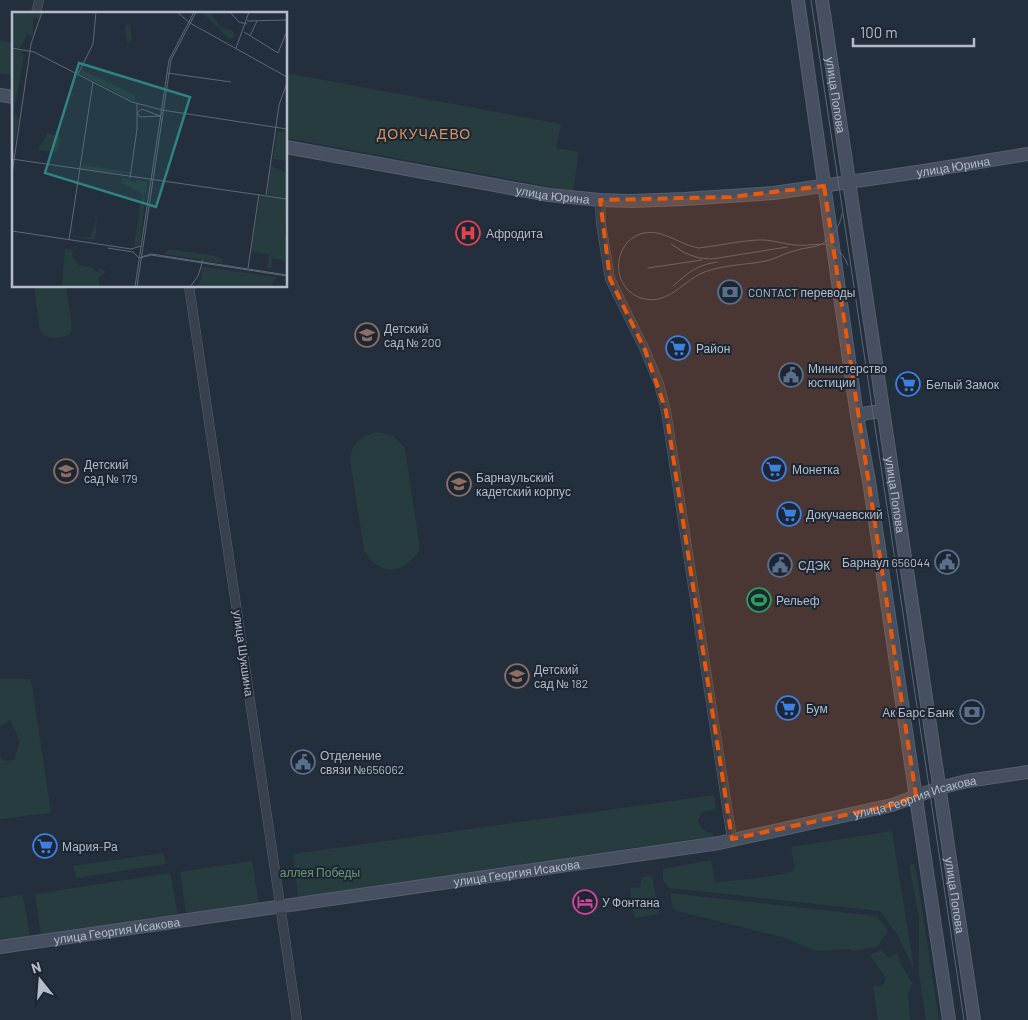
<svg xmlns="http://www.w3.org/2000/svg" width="1028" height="1020" viewBox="0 0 1028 1020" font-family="Barlow,sans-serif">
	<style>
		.green { fill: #263c3f }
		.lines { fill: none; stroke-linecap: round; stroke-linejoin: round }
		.street-casing { stroke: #565f6c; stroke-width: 10 }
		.secondary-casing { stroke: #565f6c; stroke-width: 14 }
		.street { stroke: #38414e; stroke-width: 9 }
		.secondary { stroke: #465061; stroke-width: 12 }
		.tram { stroke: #5a6575; stroke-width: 1 }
		.marked { fill: #e8590c; fill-opacity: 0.2; stroke: #e8590c; stroke-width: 4; stroke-dasharray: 10 6; stroke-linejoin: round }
		.labels { text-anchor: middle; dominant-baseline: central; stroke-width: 4; stroke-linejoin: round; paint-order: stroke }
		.street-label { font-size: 12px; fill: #b4bcc9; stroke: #1d2633 }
		.poi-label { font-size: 12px; fill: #b4bcc9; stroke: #1d2633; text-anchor: start }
		.park-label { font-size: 12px; fill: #6b9a76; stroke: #1d2633 }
		.neighbourhood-label { font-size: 14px; letter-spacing: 1px; fill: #d59563; stroke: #1d2633 }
		.inset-road { fill: none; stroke: #5e6776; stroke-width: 1 }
		.view { fill: #308480; fill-opacity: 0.15; stroke: #308480; stroke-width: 2.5 }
		.inset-edge { fill: none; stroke: #b4bcc9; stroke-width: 2.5 }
	</style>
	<rect width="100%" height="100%" fill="#242f3e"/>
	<path class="green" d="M0,40L14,43V76L0,73Z
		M286,73L561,124L556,148L579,152L573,191L286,138Z
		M34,286H66L72,326L70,334C60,339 47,340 40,331Z
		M376,432C392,434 396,437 405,449L420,550C403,575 380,577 364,550L350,460C353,441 358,438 376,432Z
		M0,679H31L51,813L0,819V756L4,761L14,760L20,741L10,720L0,727Z
		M714,795L716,809L702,812L698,821C701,829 705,833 713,833L714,836L298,897L293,854Z
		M892,831L914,969L897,934L880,911L669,888L663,880V869L711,860L715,882L750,879L789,873L795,870L791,847Z
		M163,853L166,864L76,878L73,866Z
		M252,861L259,902L186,913L180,872Z
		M914,864L917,876L939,1020H926L919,974V917L909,865Z
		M170,873L178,914L41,934L35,894Z
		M652,875L659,914L634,918L630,888L640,887L642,877Z
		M671,893L877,916L888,931L877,947L853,951L848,949L815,951L786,938L674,910L671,898Z
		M23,895L30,937L0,941V898Z
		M881,950L890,958L897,953L901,965L912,983L908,994L910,1020H878L873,987L883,985L886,978L870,955Z"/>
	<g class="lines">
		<g class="street-casing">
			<path id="street" d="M36,14L39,0
				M600,200L601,224L610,279L645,350L659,384L666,411C689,554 709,697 732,839
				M189,286L297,1020"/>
		</g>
		<g class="secondary-casing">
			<g id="secondary">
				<path d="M798,0L857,416L869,481L949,1020"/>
				<path id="s1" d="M822,0L974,1020"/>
				<path d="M0,95L14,97"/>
				<path id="s2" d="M286,147L549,195L600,200L632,201L684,199L774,193L924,171L1028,154"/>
				<path d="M857,416L867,413L882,411"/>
				<path id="s3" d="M0,947L719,843L892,805L939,788L967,781L1028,772"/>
			</g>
		</g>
		<use href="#street" class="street"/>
		<use href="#secondary" class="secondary"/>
		<path class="tram" d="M811,0L964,1020
			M842,214C840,228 830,241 817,246C809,248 802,248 794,251C784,253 776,259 766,261C745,265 721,265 702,273C683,282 668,304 645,299C610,292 610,241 644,233C663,229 680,245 699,248C718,246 737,241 757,240C770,239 783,244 795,245C819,247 835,235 848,265
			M671,244L685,253L699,258L712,259L787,247
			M648,268L702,260
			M673,286C688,273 696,265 717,262"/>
	</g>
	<path class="marked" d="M824,186L916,796L892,805L732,839L666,411L645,350L610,279L600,200L731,197Z"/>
	<defs>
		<g id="hospital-ring" transform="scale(1.25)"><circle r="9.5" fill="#1d2633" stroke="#e0444e" stroke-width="1.5"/><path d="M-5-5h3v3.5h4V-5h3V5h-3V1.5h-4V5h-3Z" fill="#e0444e"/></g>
		<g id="bank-ring" transform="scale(1.25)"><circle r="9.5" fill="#1d2633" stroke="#5c6f8a" stroke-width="1.5"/><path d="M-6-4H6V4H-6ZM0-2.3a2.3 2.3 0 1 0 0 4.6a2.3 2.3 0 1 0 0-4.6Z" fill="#5c6f8a"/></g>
		<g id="school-ring" transform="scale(1.25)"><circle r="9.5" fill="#1d2633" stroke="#8d6e63" stroke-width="1.5"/><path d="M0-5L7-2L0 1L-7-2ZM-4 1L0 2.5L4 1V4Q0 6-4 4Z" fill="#8d6e63"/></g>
		<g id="supermarket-ring" transform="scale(1.25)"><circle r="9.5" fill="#1d2633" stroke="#3f7fe0" stroke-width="1.5"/><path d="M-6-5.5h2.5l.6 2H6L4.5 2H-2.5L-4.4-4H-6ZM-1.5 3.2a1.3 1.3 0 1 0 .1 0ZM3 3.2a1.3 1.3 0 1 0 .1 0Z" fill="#3f7fe0"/></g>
		<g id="civic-ring" transform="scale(1.25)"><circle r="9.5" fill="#1d2633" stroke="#5c6f8a" stroke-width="1.5"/><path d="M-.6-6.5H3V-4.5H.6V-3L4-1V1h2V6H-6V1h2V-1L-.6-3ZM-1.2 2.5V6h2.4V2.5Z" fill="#5c6f8a"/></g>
		<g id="stadium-ring" transform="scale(1.25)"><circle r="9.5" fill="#1d2633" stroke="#2e9e5b" stroke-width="1.5"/><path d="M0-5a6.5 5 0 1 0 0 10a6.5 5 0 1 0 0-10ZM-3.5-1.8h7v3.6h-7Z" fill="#2e9e5b"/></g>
		<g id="hotel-ring" transform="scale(1.25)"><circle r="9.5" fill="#1d2633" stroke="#d1479c" stroke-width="1.5"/><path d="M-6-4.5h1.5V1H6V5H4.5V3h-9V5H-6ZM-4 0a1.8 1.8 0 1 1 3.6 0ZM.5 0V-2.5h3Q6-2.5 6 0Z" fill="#d1479c"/></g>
	</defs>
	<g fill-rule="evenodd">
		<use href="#hospital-ring" x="468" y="233"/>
		<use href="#bank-ring" x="730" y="292"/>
		<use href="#school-ring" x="367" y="335"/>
		<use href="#supermarket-ring" x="678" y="348"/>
		<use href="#civic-ring" x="791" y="375"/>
		<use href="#supermarket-ring" x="908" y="384"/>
		<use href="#supermarket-ring" x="774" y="469"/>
		<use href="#school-ring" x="66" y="471"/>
		<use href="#school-ring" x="459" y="484"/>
		<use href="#supermarket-ring" x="789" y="514"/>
		<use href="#civic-ring" x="947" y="562"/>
		<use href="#civic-ring" x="780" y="565"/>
		<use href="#stadium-ring" x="759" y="600"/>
		<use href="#school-ring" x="517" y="676"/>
		<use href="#supermarket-ring" x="788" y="708"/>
		<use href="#bank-ring" x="972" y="712"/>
		<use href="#civic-ring" x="303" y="762"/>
		<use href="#supermarket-ring" x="45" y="846"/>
		<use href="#hotel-ring" x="585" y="902"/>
	</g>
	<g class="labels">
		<g class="street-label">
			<text stroke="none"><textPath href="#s1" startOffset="96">улица Попова</textPath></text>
			<text stroke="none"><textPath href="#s2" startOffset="674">улица Юрина</textPath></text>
			<text stroke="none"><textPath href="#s2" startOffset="271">улица Юрина</textPath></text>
			<text stroke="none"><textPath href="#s1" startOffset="500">улица Попова</textPath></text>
			<text transform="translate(244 653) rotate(82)">улица Шукшина</text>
			<text stroke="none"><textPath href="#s3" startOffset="928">улица Георгия Исакова</textPath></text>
			<text stroke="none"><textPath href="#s3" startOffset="522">улица Георгия Исакова</textPath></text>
			<text stroke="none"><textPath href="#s1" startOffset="905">улица Попова</textPath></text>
			<text stroke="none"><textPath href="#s3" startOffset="118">улица Георгия Исакова</textPath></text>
		</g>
		<g class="poi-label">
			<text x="486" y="233">Афродита</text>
			<text x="748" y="292">CONTACT переводы</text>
			<text x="384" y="328">Детский<tspan x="384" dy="14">сад № 200</tspan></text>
			<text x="696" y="348">Район</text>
			<text x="808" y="368">Министерство<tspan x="808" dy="14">юстиции</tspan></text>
			<text x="926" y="384">Белый Замок</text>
			<text x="84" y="464">Детский<tspan x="84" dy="14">сад № 179</tspan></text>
			<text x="792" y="469">Монетка</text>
			<text x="476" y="477">Барнаульский<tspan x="476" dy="14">кадетский корпус</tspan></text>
			<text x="806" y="514">Докучаевский</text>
			<text x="930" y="562" text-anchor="end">Барнаул 656044</text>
			<text x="798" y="565">СДЭК</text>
			<text x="776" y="600">Рельеф</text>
			<text x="534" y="669">Детский<tspan x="534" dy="14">сад № 182</tspan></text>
			<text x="806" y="708">Бум</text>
			<text x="954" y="712" text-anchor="end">Ак Барс Банк</text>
			<text x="320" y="755">Отделение<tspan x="320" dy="14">связи №656062</tspan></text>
			<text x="62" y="846">Мария-Ра</text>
			<text x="602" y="902">У Фонтана</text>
		</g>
		<g class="park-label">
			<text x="320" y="872">аллея Победы</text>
		</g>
		<g class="neighbourhood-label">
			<text x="424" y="133">ДОКУЧАЕВО</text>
		</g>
	</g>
	<g transform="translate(12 12)">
		<rect width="275" height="275" fill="#242f3e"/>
		<path d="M0,0H29L27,7L21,6V24L15,23L8,36L0,34ZM198,0L208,15L221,19L223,26H216L191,1ZM118,12L120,28L115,31L113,14ZM0,37L9,38L12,44L1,103L7,105L3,130H0ZM70,58L123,83V90L68,62ZM265,119L275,120V149L261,147ZM36,121L48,125L46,140L25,138ZM70,153L118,160V162L70,158ZM259,154L275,161V186L255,183ZM115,167L123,171L124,168L136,170L134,186L133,181L131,182L133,187L128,233L124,234H122L130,182L110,171V166ZM248,184L275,187L272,223L275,224V249L260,246L259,257L255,256L257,242L239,240ZM85,205L83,228L60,224L61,214V223L73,225L75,216L74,225H78ZM53,236L61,238L60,244L67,253L82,256L84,261L88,256L94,260L86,266L88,275L50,274ZM157,237L204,244L210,247V251L152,242ZM193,255L264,265L259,275H185L190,266L189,256Z" fill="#263c3f"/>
		<path class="inset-road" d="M165,0L178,11L275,65M218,0L227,10L235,12M235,9L275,8M232,20L266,41L275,19M238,24L245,9M0,36L22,40L120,90L150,98M224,36L237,0M155,61L219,70M66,62L81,32L84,0M150,98L275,117M150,109L148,104L130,97L125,101L128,105L148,104L151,101M0,147L275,187M0,162L19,32L30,0M118,166L125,117V92M254,183L267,93L275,71M0,219L119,237L129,234M57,228L81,70M96,236L121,240L127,246M129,245L139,242L275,263M128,246L139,243L275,264M236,256L247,182M123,275L157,48L182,0M125,275L159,48L184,0M178,275L186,264L191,248"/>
		<path class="view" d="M67,51L178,85L144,195L33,161Z"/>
		<rect width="275" height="275" class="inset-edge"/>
	</g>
	<g transform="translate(40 980) rotate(343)" stroke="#1d2633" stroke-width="4" paint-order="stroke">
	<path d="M0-4L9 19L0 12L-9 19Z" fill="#b4bcc9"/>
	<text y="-8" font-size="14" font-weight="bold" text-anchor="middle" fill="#b4bcc9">N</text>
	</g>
	<path d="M853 38v8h121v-8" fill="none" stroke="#b4bcc9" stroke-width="2.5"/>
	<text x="860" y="38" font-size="15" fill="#b4bcc9" stroke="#1d2633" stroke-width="4" paint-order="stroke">100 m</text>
</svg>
